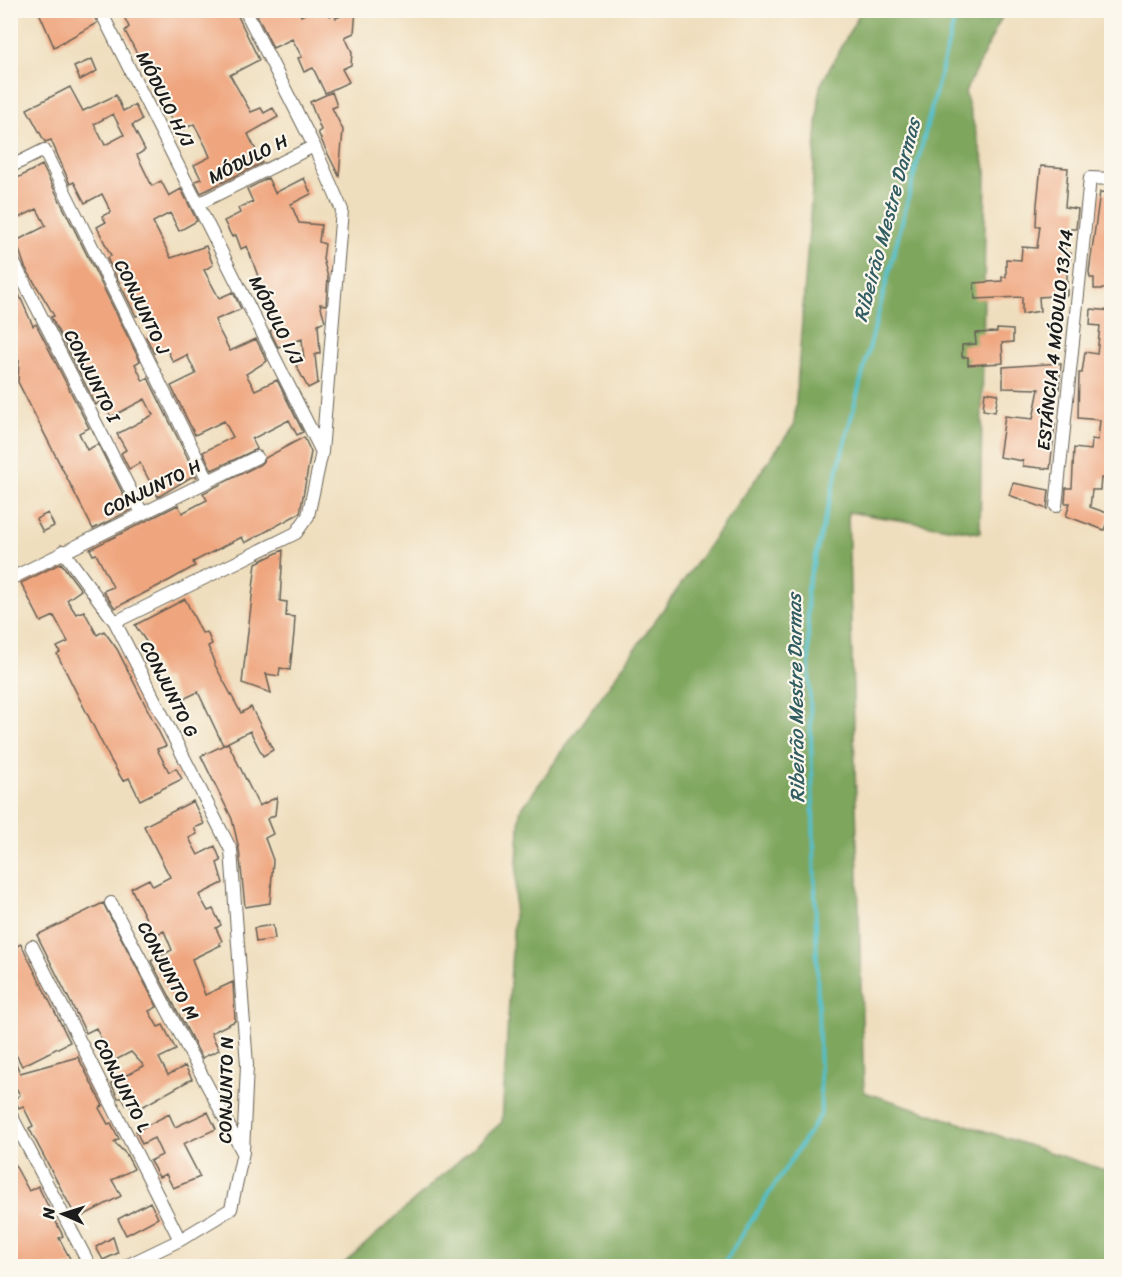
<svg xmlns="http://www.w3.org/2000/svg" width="1122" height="1277" viewBox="0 0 1122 1277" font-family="Sriracha,sans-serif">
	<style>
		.forest { fill: #7ea65d; stroke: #4d613c; stroke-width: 1.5 }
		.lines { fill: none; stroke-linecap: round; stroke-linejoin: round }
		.stream { stroke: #52bfca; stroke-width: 4 }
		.building { fill: #efa57e; fill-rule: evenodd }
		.minor-casing { stroke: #666054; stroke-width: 14 }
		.minor { stroke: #fff; stroke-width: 12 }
		.labels { text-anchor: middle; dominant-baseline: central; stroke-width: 4.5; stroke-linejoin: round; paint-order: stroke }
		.street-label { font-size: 18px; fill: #1c1c1c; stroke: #fbf7ec }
		.water-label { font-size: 20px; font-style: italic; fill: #325d62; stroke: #fbf7ec }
	</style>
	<rect width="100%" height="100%" fill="#fbf7ec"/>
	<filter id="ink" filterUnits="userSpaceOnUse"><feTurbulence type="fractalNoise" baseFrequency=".0167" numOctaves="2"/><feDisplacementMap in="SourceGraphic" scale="12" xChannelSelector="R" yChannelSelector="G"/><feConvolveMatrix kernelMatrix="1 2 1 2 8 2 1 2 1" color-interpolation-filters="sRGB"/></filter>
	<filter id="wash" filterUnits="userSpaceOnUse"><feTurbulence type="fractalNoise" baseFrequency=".008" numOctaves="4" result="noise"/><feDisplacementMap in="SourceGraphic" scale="24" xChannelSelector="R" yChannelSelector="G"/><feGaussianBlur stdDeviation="1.35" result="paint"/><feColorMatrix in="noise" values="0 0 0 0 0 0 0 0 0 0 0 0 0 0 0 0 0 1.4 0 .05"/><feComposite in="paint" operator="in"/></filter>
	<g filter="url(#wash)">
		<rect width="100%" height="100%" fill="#efdebd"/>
		<path class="forest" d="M861,11H1005L965,92L986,170L980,533L848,512L864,1092L1111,1172V1266H341L502,1122L520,811L794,425L820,86Z"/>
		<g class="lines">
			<path class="stream" d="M722,1266L821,1114L807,588L957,10"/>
		</g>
		<g id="blocks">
			<path class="building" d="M38,10H92L97,23L54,47Z
				M121,10H170L172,14L180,10H235L259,60L230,75L251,112L261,108L264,113L273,108L278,117L248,134L262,163L201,193L195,181L201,179L194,165L210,157L206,147L194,124L178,132L158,95L165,89L157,75L150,78L125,31L129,27Z
				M266,10H298L301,16L312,10H327L330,16L334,14L336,18L356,10L354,33L345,37L352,52L351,65L342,69L349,82L325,93L313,68L304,72L298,58L302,57L292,39L273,48L257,15Z
				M92,59L97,71L80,80L74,67Z
				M70,87L83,111L116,95L123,111L135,105L142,120L132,125L145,150L137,155L152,186L161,181L169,196L181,189L197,221L179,231L170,213L153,222L171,258L206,246L213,265L204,270L219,298L233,292L241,309L215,320L218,328L230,351L256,339L267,361L246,374L255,390L277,380L303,432L297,435L289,420L252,439L257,449L212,470L203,452L233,437L224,421L195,435L171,386L196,374L187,355L173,362L166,348L154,353L146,337L152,334L142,314L136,316L107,258L111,256L97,227L106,222L102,216L111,212L102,194L85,203L74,182L70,184L51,140L45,142L27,109ZM113,114L124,135L105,145L94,124Z
				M332,92L337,106L332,108L343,130L339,176L324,146L318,132L321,130L310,102Z
				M42,165L140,361L135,364L143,381L148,378L197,477H191L158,497L140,463L129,469L121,453L126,450L117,434L153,415L145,399L111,417L102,399L96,405L51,317L54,316L48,305L25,267L16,241L46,226L37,209L10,222V182Z
				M1041,166L1068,168L1065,207L1078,209L1076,229H1068L1065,252L1071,253L1069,270L1067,269V295L1039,297L1040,311L1022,314V297L975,299L974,283L1002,281V277H1006V259L1021,260L1022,247L1037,248L1040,226H1036L1037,204Z
				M268,178L275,193L304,178L311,194L291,204L299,223L321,225L319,242L325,244L323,259L328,277L326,305L320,304L325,321L318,324L320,353L315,355L318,383L308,388L296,365L304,361L302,339L278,347L270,331L277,327L254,280L259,279L247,246L241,249L236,235L232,237L224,221L240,213L238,208L253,202L247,189Z
				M1100,192L1112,193L1110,289H1094V278H1090L1089,272Z
				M10,274L33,326L36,324L89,428L79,433L87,450L98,444L131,510L93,529L18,382L19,361L10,365Z
				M1091,309L1112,311V479L1101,478L1100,490H1092L1090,507L1110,514L1104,530L1066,516L1070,503H1065L1066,488H1072L1074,448L1091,450L1092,439L1098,440L1100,420L1078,418L1079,373H1082L1085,352L1097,354L1100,326L1090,325Z
				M997,329L1013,330V342L1002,343L1003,363L968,365V357H962V345L976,344L975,333L997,332Z
				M1061,363L1059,389L1053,390L1048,422L1055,423L1050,469L1023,466V461L999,457L1005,416L1033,419L1039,389L1003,388V367Z
				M985,392L998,394L995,412L983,410Z
				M304,437L311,452L300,513L245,543L242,537L224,546L193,562L195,566L170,580L115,608L103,591L113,587L96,554L93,555L90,549L178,505L182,513L207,500L203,493L261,464L265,458Z
				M1013,483L1049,490L1047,509L1009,495Z
				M48,513L54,526L43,532L36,519Z
				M283,550L280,601L287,602L286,616L295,617L294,633L290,670L280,668L279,676L266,674L271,693L242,683L256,563Z
				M61,563L81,590L67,600L76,614L84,611L97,635L104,631L117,649L166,746L157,749L169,772L176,768L182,779L140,800L129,778L123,781L110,759L57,654L60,652L57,647L68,642L54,616L41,622L21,583Z
				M185,599L202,633L207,632L212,644L208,646L215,665L241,713L251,707L273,750L263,756L250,731L223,745L198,692L179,701L166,677L162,679L148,650L151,649L135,625Z
				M228,743L259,806L277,797L275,815L267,819L273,834L265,838L273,860L270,903L245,907L239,849L232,819L201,756Z
				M193,801L204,824L194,828L197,834L189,838L198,855L215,846L221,861L217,863L223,883L199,895L208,911L213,909L221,925L216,928L222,941L219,943L221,945L192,959L205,995L233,982L235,1021L211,1033L219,1050L202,1058L151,961L172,950L164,931L154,935L131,888L149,879L153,886L170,877L144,826Z
				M103,903L157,1007L149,1011L158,1027L163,1025L176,1050L159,1058L168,1075L185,1066L192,1079L133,1112L129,1103L126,1105L122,1098H118L111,1083L144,1066L131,1052L112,1062L96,1028L86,1033L37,935Z
				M273,925L275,939L256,942L254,928Z
				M21,944L70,1042L22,1066L10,1043V1013L14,1011L10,1004V949Z
				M10,1049L20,1073L78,1057L103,1106L99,1108L108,1124L111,1123L119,1139L114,1142L126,1154L134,1169L112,1180L121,1196L77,1219L29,1128L33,1126L23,1106L19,1108L14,1099L20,1095L10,1077Z
				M208,1112L216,1129L183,1144L200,1177L173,1188L166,1174L159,1177L150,1161L162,1155L154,1138L142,1144L136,1131L169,1114L175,1127Z
				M10,1156L29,1191L38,1186L63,1236L59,1238L74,1266H10Z
				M150,1202L158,1218L126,1235L118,1219Z
				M113,1237L118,1253L103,1260L96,1247Z"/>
		</g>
	</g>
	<g filter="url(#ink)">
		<use href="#blocks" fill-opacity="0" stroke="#666054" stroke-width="1.5"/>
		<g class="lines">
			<g class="minor-casing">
				<path id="minor" d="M100,10L322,452
					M10,167L44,150L208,480
					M198,204L314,146
					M10,255L142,513
					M1056,506L1090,178L1112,179
					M63,551L115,622L231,850L247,1065L243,1152L231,1209L180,1240L126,1266
					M10,579L257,457
					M115,622L296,533L308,516L322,452L342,210L314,146L245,10
					M111,903L242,1151
					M32,946L180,1240
					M10,1113L90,1266"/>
			</g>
			<use href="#minor" class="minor"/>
		</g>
	</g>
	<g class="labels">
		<g class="street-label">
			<text transform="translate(165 99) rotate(63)">MÓDULO H/J</text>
			<text transform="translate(248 159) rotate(-27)">MÓDULO H</text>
			<text transform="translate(142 307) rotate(64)">CONJUNTO J</text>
			<text transform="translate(276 320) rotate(63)">MÓDULO I/J</text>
			<text transform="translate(1055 340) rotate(-84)">ESTÂNCIA 4 MÓDULO 13/14</text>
			<text transform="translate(92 376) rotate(63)">CONJUNTO I</text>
			<text transform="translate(152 488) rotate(-26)">CONJUNTO H</text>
			<text transform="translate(169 689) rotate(63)">CONJUNTO G</text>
			<text transform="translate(168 971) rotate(62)">CONJUNTO M</text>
			<text transform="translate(122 1085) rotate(63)">CONJUNTO L</text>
			<text transform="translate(226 1090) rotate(-89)">CONJUNTO N</text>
		</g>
		<g class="water-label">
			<text transform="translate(887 220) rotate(-75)">Ribeirão Mestre Darmas</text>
			<text transform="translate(796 698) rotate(-91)">Ribeirão Mestre Darmas</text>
		</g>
	</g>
	<rect width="1122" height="1277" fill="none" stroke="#fbf7ec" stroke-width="36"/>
	<g transform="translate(63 1214) rotate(273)" stroke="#fbf7ec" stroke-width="4.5" paint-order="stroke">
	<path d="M0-4.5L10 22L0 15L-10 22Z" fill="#1c1c1c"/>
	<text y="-9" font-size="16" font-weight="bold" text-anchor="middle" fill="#1c1c1c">N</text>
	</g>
</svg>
